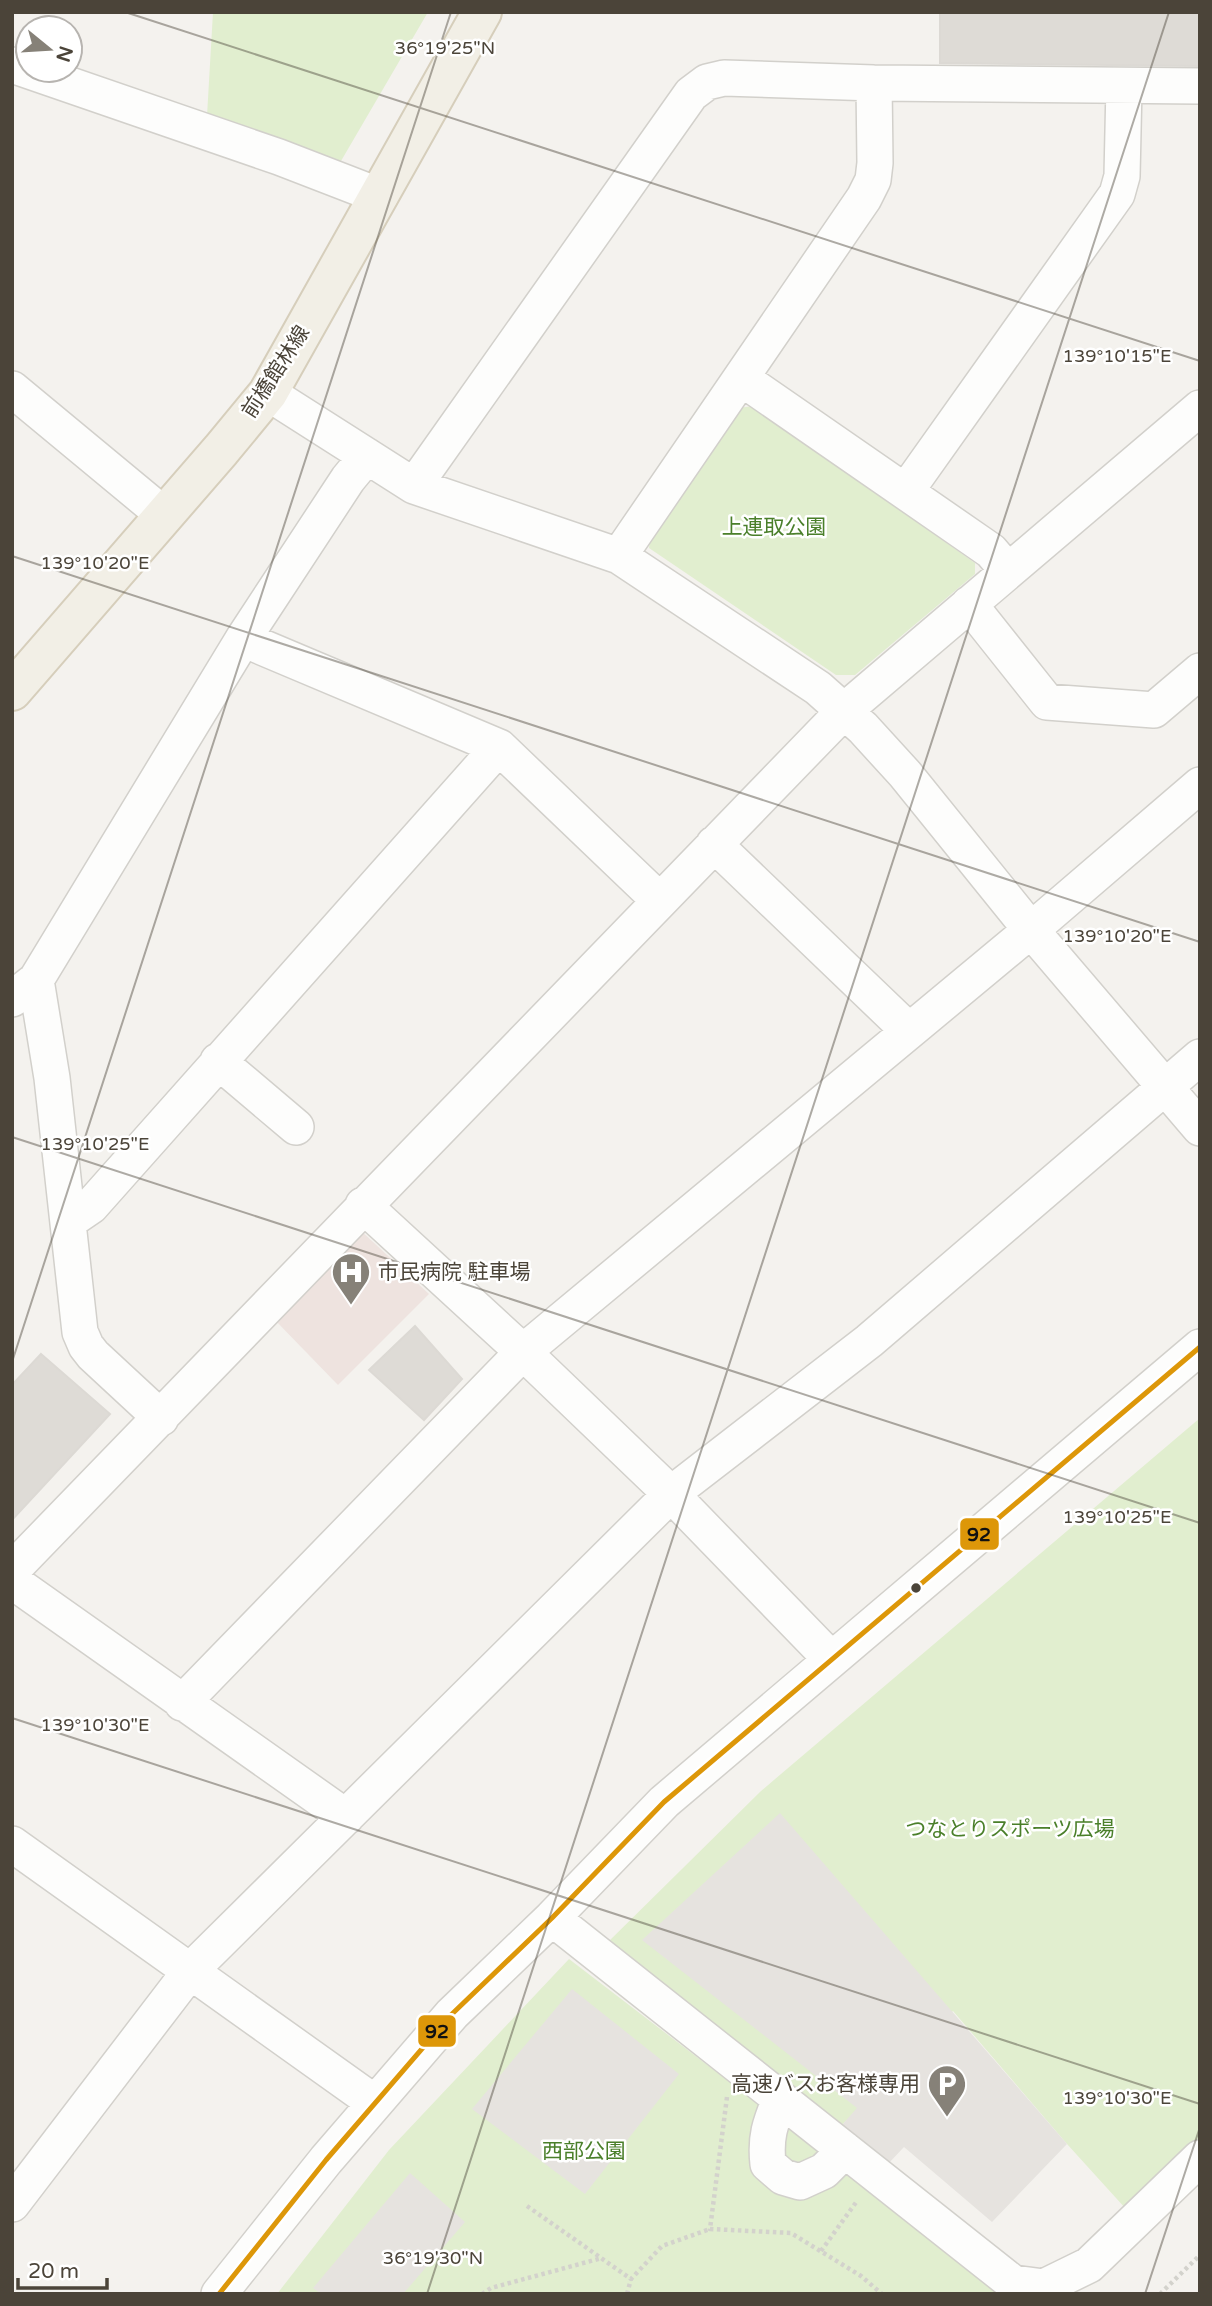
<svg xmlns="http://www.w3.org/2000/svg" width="1212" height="2306" viewBox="0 0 1212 2306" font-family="'Varela Round','Noto Sans JP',sans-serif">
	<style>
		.medical { fill: #eee3df }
		.green { fill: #e1eecf }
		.parking { fill: #e6e3df }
		.building { fill: #dedbd6; stroke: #dcd9d4; stroke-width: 2 }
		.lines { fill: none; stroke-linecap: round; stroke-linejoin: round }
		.minor-casing { stroke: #d2d0cb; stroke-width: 38 }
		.major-casing { stroke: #d6cebb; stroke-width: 42 }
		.path { stroke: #d3d2cc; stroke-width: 4.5; stroke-dasharray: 3.5 3.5; stroke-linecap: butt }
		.minor { stroke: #fdfdfc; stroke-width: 35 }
		.major { stroke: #f2efe6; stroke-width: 38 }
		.bus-1-casing { stroke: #fff; stroke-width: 10 }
		.bus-1 { stroke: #dd9709; stroke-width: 5 }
		.ticks { fill: none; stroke: #4b4439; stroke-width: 2; stroke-opacity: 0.45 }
		.bus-dot { fill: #4b4439; stroke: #fff; stroke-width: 2.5 }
		.labels { text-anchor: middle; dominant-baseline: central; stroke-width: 5; stroke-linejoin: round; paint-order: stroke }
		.street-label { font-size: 21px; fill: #4b4439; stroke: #fff }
		.park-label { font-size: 21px; fill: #4a7f2a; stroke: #fff }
		.poi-label { font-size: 21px; fill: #4b4439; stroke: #fff; text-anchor: start }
		.ticks-label { font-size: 18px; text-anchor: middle; fill: #4b4439; stroke: #fff; stroke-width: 5; stroke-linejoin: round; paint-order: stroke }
		.line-badge { stroke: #fff; stroke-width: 2.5 }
		.pale-badge-label { font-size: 19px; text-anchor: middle; font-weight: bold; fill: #111 }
	</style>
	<rect width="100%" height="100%" fill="#f4f2ee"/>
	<path class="medical" d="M359,1229L429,1294L338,1385L274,1319Z"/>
	<path class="green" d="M213,12H428L341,161L207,116Z
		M753,406L975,563V574L855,675H836L649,548L650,537L739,408Z
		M1200,1418V2139L1126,2209L1067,2144L953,2011L837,2130L605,1945L761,1791Z
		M569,1959L1006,2294H277L389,2150Z"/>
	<path class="parking" d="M780,1813L1067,2144L992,2222L904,2147L888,2164L841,2126L857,2108L642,1940Z
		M572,1989L679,2074L585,2194L472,2109Z
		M410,2173L465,2222L403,2294H321L313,2288Z"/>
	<path class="building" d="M940,12H1200V66L940,63Z
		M415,1326L462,1379L424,1420L369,1370Z
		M41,1354L110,1414L12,1520V1385Z"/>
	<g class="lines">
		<g class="minor-casing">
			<path id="minor" d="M12,65L279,157L380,196
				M741,378L991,551L1008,571
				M12,389L164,515
				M268,393L414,486L619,556L818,688L863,728L905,774L1031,930L1200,1128
				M414,486L691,94L707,82L724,78L874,83L1200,86
				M906,491L1117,194L1122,176L1124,86
				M619,556L864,198L873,180L875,163L874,83
				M969,604L1047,702L1154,710L1200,671
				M243,639L499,747L659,900
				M714,844L908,1030
				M36,980L52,1078L80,1332L86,1346L93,1355L161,1418
				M12,999L36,980L243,639L348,479L367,456
				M218,1061L296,1127
				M363,1205L523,1352L671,1494L831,1659
				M69,1221L91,1206L499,747
				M12,1570L844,711L1200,408
				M12,1581L346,1817
				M182,1703L523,1352L1031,930L1200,785
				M12,1844L375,2103
				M552,1918L1013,2283L1044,2287L1089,2265L1200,2158
				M780,2099C770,2124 765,2137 768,2164L783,2177L800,2182L824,2171L845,2150
				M12,2204L191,1970L671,1494L869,1341L1200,1057
				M219,2294L326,2160L452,2014L552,1918L664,1802L1200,1347"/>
		</g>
		<g class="major-casing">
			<path id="major" d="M12,691L221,450L268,393L482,12"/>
		</g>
		<path class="path" d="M727,2097L710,2229L791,2233L861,2276L882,2294
			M527,2206L631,2279L662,2246L710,2229
			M821,2251L857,2201
			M482,2294L491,2288L602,2258
			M627,2294L631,2279
			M1160,2294L1200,2255"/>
		<use href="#minor" class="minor"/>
		<use href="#major" class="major"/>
		<g class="bus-1-casing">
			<path id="bus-1" d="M219,2294L326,2160L452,2014L552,1918L664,1802L1200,1347"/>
		</g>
		<use href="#bus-1" class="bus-1"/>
	</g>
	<path class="ticks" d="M125,12L1200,361M12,556L1200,942M12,1137L1200,1523M12,1362L451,12M12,1718L1200,2104M427,2294L1169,12M1145,2294L1200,2127"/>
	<defs>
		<g id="hospital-pin" transform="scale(2.0125)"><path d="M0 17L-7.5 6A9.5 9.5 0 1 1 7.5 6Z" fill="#868178" stroke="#fff"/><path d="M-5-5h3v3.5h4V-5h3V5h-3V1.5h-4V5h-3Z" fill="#fff"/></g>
		<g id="parking-pin" transform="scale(2.0125)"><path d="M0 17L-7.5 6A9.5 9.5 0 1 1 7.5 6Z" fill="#868178" stroke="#fff"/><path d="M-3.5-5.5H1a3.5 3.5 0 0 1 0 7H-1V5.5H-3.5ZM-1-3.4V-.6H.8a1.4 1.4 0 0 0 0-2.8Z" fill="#fff"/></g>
	</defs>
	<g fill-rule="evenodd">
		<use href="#hospital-pin" x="351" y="1272"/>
		<use href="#parking-pin" x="947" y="2084"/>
	</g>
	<circle class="bus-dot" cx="916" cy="1588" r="6"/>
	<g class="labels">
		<g class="street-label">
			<text transform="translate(276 372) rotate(-57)">前橋館林線</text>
		</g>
		<g class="park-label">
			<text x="774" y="527">上連取公園</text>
			<text x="1010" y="1829">つなとりスポーツ広場</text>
			<text x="584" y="2151">西部公園</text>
		</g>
		<g class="poi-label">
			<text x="378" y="1272">市民病院 駐車場</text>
			<text x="920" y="2084" text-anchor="end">高速バスお客様専用</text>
		</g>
	</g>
	<g class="ticks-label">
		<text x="445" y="54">36°19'25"N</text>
		<text x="1117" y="362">139°10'15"E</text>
		<text x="95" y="569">139°10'20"E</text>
		<text x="1117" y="942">139°10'20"E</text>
		<text x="95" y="1150">139°10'25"E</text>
		<text x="1117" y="1523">139°10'25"E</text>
		<text x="95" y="1731">139°10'30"E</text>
		<text x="1117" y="2104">139°10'30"E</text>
		<text x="433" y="2264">36°19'30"N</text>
	</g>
	<g class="line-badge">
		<rect x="959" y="1517" width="41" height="34" rx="7" fill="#dd9709"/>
		<rect x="417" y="2014" width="40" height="34" rx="7" fill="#dd9709"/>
	</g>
	<g class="pale-badge-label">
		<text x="979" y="1541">92</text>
		<text x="437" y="2038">92</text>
	</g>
	<rect width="1212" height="2306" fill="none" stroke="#4b4439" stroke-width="28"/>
	<g transform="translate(49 49) rotate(108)"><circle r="33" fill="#ffffff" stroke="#b7b4b0" stroke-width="2"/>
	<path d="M0-5L12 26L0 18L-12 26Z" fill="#868178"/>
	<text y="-10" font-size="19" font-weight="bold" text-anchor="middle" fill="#4b4439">N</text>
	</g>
	<path d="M18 2278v10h89v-10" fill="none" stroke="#4b4439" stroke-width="3.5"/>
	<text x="28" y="2278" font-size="21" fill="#4b4439" stroke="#ffffff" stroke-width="5" paint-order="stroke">20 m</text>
</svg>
